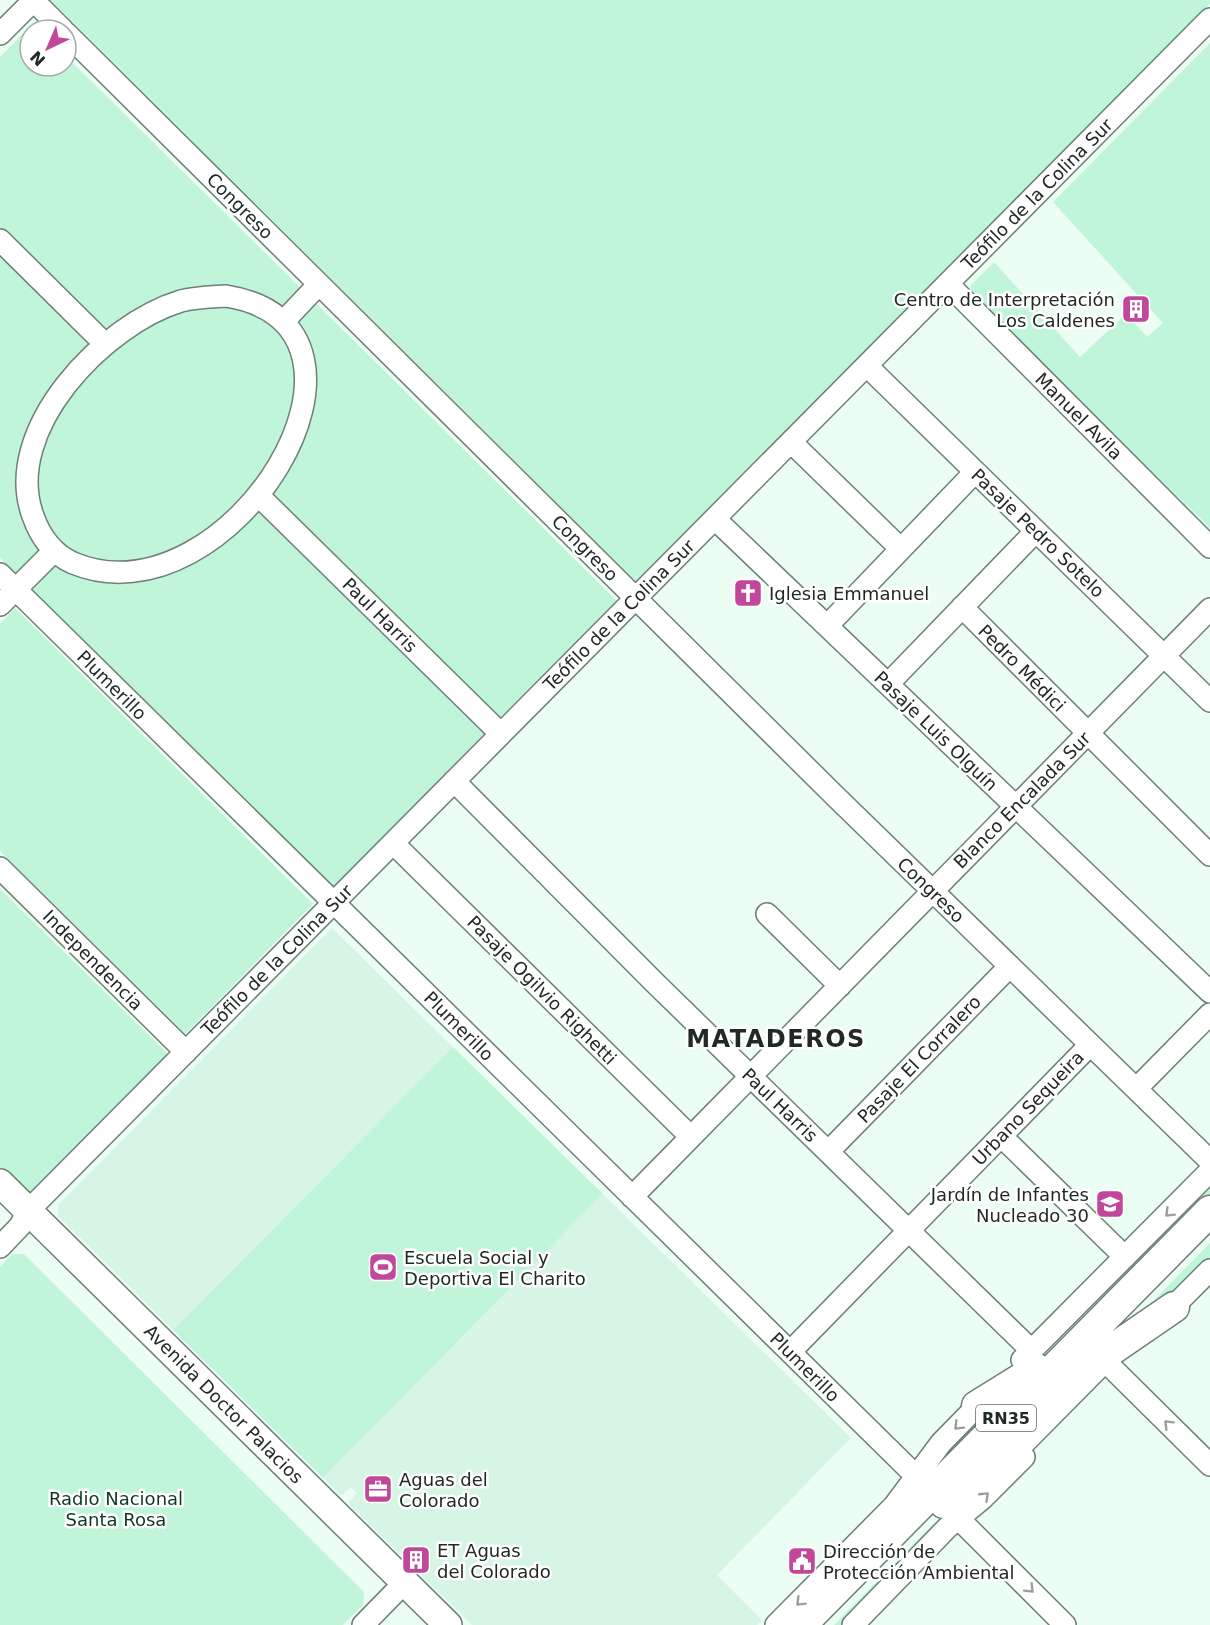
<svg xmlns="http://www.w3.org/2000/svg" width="1210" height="1625" viewBox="0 0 1210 1625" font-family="'DejaVu Sans',sans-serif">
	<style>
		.built { fill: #d7f5e5 }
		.green { fill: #c0f5da }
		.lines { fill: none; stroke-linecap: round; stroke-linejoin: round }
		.minor-casing { stroke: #6d8176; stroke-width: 24 }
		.major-casing { stroke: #6d8176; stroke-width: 30 }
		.highway-casing { stroke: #6d8176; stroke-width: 33 }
		.minor { stroke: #fff; stroke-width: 21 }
		.major { stroke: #fff; stroke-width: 27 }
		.highway { stroke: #fff; stroke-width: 30 }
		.oneway { stroke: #9b9f9c }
		.labels { text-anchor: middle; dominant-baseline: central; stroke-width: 5; stroke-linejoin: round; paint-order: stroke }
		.shield { fill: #fff; stroke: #646966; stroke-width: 1.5 }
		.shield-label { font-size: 16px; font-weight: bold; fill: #212924 }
		.street-label { font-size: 18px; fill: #212924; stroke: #fff }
		.poi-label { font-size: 18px; fill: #212924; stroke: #fff; text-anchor: start }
		.park-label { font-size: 18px; fill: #0f3726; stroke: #fff }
		.district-label { font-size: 24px; font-weight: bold; letter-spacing: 1.5px; fill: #212924; stroke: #fff }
	</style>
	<rect width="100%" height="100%" fill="#ecfef4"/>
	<path class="built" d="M332,928L453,1047L173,1330L58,1216V1205Z
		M603,1194L851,1438L717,1575L762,1620L757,1625H472L415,1569L424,1559L418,1552L408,1562L348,1503L357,1493L351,1487L341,1496L323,1478Z"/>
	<path class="green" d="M51,0H1210V4L637,583Z
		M33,23L40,30H30V66H66V56L617,601L333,887L0,558V57Z
		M1210,43V528L979,303L970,286L994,262L1080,357L1126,314L1147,337L1163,323L1053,202Z
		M15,608L313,904L185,1034L0,851V624Z
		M0,889L168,1054L27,1197L0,1170Z
		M453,1047L603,1194L323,1478L173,1330Z
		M1210,1183V1199L1130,1267L1023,1373Z
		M1210,1243V1261L1164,1308L1122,1333Z
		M12,1254H24L364,1592L363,1605L343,1625H0V1267Z
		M957,1501L842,1625H834L945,1512Z"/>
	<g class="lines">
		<g class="minor-casing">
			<path id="minor" d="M33,0L63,30
				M66,33L834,795L1210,1161
				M0,34L34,0
				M0,240L105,344
				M948,284L1210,547
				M226,296C414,326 230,628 73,563C53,554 40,536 33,516C1,430 104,324 181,301C196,297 211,297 226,296Z
				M284,321L319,284
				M867,366L1210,701
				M791,442L901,549
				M259,496L501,734
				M715,519L1210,992
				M0,574L917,1477
				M0,605L54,551
				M962,607L1210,855
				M827,626L975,472
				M888,684L1036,531
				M454,781L655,983L1032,1351
				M393,843L691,1137
				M0,868L186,1052
				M767,914L840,986
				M1136,1089L1210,1014
				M1001,1136L1125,1257
				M828,1152L1010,966
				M632,1197L1210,609
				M0,1247L20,1226L28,1211L1210,19
				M1164,1316L1210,1270
				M790,1352L1090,1045
				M1022,1360L1210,1171
				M1112,1368L1210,1465
				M959,1519L1065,1625
				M363,1625L405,1582
				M776,1625L894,1506L941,1443L986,1397
				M853,1625L948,1527L982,1499L1024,1457"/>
		</g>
		<g class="major-casing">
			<path id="major" d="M0,1183L448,1625"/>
		</g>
		<g class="highway-casing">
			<path id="highway" d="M977,1406L1037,1369
				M944,1503L1000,1461L1107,1353L1174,1307
				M801,1625L1210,1211"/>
		</g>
		<use href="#minor" class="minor"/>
		<use href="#major" class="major"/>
		<use href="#highway" class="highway"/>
	</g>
	<defs><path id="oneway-chevron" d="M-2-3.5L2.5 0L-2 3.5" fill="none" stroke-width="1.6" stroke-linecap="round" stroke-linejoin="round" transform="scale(1.5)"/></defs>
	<g class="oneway">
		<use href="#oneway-chevron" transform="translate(1169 1213) rotate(135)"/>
		<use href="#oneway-chevron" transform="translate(1168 1424) rotate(-135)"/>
		<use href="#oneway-chevron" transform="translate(958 1426) rotate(135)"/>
		<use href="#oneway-chevron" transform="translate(985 1496) rotate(-44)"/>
		<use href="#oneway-chevron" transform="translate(1030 1589) rotate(45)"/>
		<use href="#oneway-chevron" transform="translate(800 1602) rotate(135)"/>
	</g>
	<defs>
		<g id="building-square" transform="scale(1.5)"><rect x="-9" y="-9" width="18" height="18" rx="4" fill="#c0479a" stroke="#fff"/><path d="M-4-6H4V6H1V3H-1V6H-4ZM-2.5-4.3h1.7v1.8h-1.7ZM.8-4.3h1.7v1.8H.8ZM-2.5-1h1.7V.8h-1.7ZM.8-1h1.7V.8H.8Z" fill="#fff"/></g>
		<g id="church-square" transform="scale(1.5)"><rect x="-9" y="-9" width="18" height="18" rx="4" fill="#c0479a" stroke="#fff"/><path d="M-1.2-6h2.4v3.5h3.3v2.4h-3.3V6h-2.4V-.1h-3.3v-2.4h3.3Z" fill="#fff"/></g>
		<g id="school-square" transform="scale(1.5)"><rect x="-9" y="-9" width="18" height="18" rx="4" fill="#c0479a" stroke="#fff"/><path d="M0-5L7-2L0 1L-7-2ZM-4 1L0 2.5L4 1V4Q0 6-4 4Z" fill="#fff"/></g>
		<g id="stadium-square" transform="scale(1.5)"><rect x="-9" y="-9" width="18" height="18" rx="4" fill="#c0479a" stroke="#fff"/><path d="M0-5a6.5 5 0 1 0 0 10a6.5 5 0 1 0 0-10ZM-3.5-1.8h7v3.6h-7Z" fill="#fff"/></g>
		<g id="office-square" transform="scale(1.5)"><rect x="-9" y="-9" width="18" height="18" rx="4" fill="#c0479a" stroke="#fff"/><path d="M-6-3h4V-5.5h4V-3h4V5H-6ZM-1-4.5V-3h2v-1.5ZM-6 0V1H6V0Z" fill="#fff"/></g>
		<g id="civic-square" transform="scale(1.5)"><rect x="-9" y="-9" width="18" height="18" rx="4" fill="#c0479a" stroke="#fff"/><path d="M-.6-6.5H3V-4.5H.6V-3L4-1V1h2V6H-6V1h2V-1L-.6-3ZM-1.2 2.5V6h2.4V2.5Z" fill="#fff"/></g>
	</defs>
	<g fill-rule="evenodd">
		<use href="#building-square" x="1136" y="309"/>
		<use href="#church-square" x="748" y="593"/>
		<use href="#school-square" x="1110" y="1204"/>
		<use href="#stadium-square" x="383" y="1267"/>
		<use href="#office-square" x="378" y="1489"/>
		<use href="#building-square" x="416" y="1560"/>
		<use href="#civic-square" x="802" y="1561"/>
	</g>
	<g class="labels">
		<rect class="shield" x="976" y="1405" width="60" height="26" rx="4.5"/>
		<g class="shield-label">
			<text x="1006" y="1418">RN35</text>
		</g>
		<g class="street-label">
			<text transform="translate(1037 194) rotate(-45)">Teófilo de la Colina Sur</text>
			<text transform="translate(240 206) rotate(45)">Congreso</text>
			<text transform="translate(1079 416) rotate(45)">Manuel Avila</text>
			<text transform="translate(1038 533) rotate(44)">Pasaje Pedro Sotelo</text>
			<text transform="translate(585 548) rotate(45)">Congreso</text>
			<text transform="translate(380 615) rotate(45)">Paul Harris</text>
			<text transform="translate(619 615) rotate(-45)">Teófilo de la Colina Sur</text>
			<text transform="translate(1022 668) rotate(45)">Pedro Médici</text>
			<text transform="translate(112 685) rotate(45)">Plumerillo</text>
			<text transform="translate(936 731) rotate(44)">Pasaje Luis Olguín</text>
			<text transform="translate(1022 800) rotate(-45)">Blanco Encalada Sur</text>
			<text transform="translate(931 890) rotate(44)">Congreso</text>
			<text transform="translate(93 960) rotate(45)">Independencia</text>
			<text transform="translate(277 960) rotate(-45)">Teófilo de la Colina Sur</text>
			<text transform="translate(542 990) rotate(45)">Pasaje Ogilvio Righetti</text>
			<text transform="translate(459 1026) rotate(45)">Plumerillo</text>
			<text transform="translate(919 1059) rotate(-46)">Pasaje El Corralero</text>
			<text transform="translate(780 1105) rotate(44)">Paul Harris</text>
			<text transform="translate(1028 1108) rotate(-46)">Urbano Sequeira</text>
			<text transform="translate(805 1367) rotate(45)">Plumerillo</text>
			<text transform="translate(224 1404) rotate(45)">Avenida Doctor Palacios</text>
		</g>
		<g class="poi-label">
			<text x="1115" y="299" text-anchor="end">Centro de Interpretación<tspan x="1115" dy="21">Los Caldenes</tspan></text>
			<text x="769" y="593">Iglesia Emmanuel</text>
			<text x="1089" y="1194" text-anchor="end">Jardín de Infantes<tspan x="1089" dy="21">Nucleado 30</tspan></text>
			<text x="404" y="1257">Escuela Social y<tspan x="404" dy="21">Deportiva El Charito</tspan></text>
			<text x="399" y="1479">Aguas del<tspan x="399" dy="21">Colorado</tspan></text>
			<text x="437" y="1550">ET Aguas<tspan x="437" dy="21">del Colorado</tspan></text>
			<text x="823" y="1551">Dirección de<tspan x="823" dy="21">Protección Ambiental</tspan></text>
		</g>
		<g class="park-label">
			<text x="116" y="1498">Radio Nacional<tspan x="116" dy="21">Santa Rosa</tspan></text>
		</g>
		<g class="district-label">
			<text x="776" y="1039">MATADEROS</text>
		</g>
	</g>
	<g transform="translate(48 48) rotate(224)"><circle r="28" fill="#ffffff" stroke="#a6a9a7" stroke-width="1.5"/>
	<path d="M0-4.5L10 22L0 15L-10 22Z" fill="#c0479a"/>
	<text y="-9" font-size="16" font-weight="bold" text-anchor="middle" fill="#212924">N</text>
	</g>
</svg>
